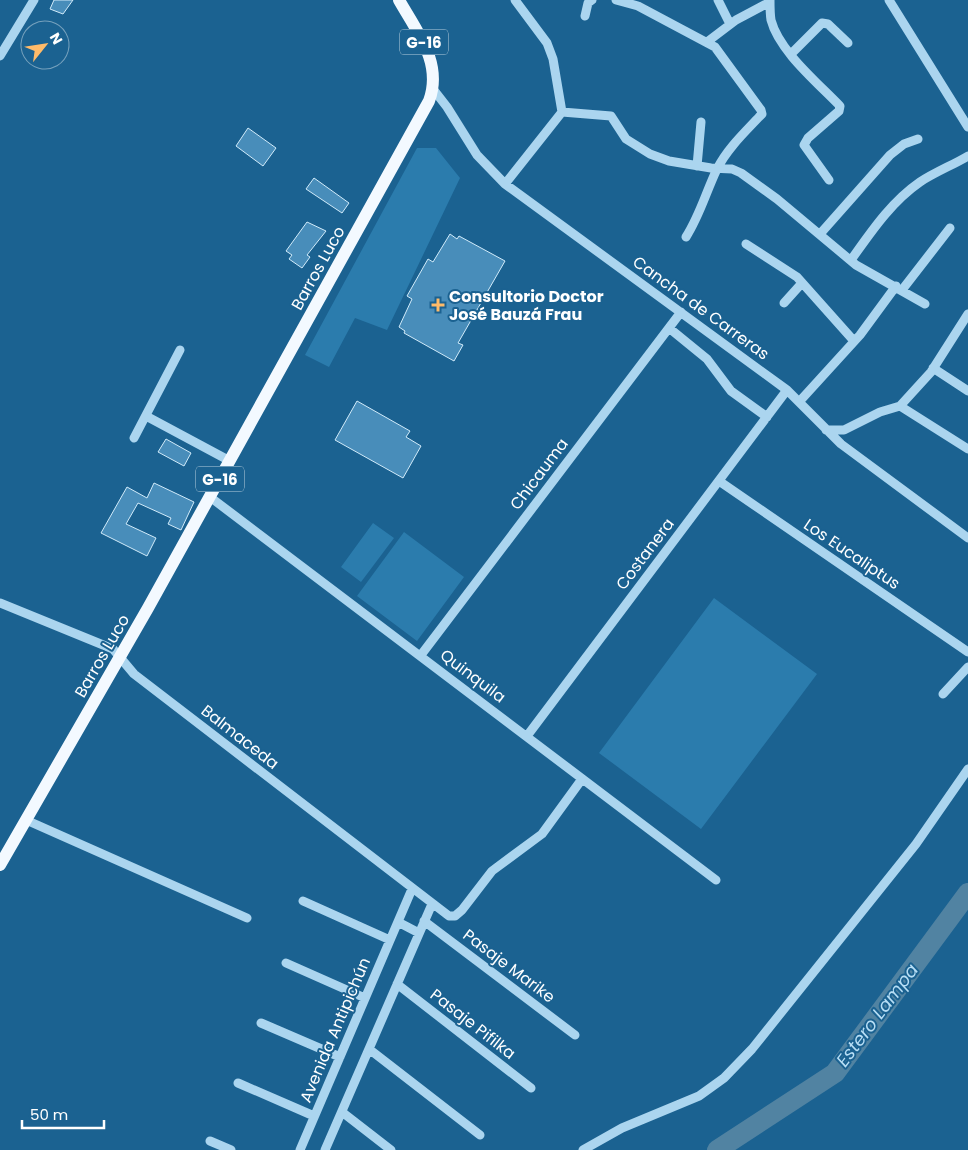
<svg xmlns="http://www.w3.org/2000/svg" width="968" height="1150" viewBox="0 0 968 1150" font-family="Poppins,sans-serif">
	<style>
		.green { fill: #2b7cad }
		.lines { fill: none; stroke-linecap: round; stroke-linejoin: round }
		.river { stroke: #5183a2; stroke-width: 20 }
		.building { fill: #488dba; stroke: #d1ebfa }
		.minor { stroke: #abd5ef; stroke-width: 9 }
		.major { stroke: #f3f9ff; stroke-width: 12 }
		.poi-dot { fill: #ffbb69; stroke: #1b6291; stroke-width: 2 }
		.labels { text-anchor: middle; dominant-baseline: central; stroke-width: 4; stroke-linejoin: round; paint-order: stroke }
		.shield { fill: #1b6291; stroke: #bbd0de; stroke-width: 1 }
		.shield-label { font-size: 15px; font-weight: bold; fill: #fff }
		.street-label { font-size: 16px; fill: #fff; stroke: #1b6291 }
		.poi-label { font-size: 16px; font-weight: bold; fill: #fff; stroke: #1b6291; text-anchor: start }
		.water-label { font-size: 18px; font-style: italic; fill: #b7def5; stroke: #1b6291 }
	</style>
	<rect width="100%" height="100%" fill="#1b6291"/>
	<path class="green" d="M417,148H436L460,178L387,330L355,318L329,367L305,355Z
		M373,523L394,538L361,582L341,567Z
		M404,532L464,577L417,641L357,596Z
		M714,598L817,674L701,829L599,753Z"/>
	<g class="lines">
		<path class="river" d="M717,1150L835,1073L968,893"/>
	</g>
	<path class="building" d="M54,0H73L63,14L50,9Z
		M248,128L276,148L263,166L236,146Z
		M314,178L349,203L342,213L306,189Z
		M307,222L326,231L307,255L310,257L302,268L289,259L292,255L286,251Z
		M450,234L457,239L459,236L505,261L458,343L463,345L454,361L404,333L405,331L399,327L412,299L407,296L428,259L433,262Z
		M357,401L410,431L406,437L421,446L403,478L335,440Z
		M166,439L191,453L184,466L158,452Z
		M154,483L194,502L181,530L168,524L171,518L138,503L126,524L156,538L147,556L101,533L127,487L147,498Z"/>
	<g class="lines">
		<path class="minor" d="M616,0L638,6L715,47L761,110L762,114L759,117C744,133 727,149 717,169C706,192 700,215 686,237
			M718,0L730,24
			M770,0C770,6 770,14 771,20C779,51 818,83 840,106L839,111L808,138L804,145L829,180
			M889,0L968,127
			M585,16L588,3L592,0
			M707,42L736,20L770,2
			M791,54L822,23L828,24L848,43
			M0,56L34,0
			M433,89L447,107L477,155L505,184L787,390L841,444L968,538
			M562,112L611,116L626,139L650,154L669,161L711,168L732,169L741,173L777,199L856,265L925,304
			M697,166L701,122
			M505,184L562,112L553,59L547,43L515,0
			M820,234L890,155L904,144L918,139
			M746,244L797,277L854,341
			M851,260C871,232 891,202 920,182C935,172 953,165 968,156
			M902,290L950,228
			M784,303L802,283
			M669,328L707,359L731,391L767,417
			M933,368L968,391
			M799,402L860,335L896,286
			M900,406L968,449
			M146,416L230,461
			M826,430H844L880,412L900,406L931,372L968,314
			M134,438L180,350
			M719,481L968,652
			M210,497L716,880
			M0,603L113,649L134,674L449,916H455L462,910L492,871L542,834L582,779
			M421,655L681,312
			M943,694L968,667
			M527,736L787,390
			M26,820L247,918
			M303,901L390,940
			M424,921L575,1035
			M398,922L419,933
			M286,963L365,998
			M397,984L531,1088
			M261,1023L340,1057
			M369,1049L480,1135
			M238,1083L314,1116
			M342,1112L391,1150
			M210,1141L231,1150
			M300,1150L412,889
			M325,1150L432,904
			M583,1150L622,1128L699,1096L724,1078L752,1049L916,844L968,769"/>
		<path class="major" d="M0,865L148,608L429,101C443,63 417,32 399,0"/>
	</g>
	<path class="poi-dot" d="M435.5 297.5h5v5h5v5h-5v5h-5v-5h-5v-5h5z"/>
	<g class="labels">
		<g class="shield">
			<rect x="400" y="29.5" width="48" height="25" rx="4"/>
			<rect x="196" y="466.5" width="48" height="25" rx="4"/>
		</g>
		<g class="shield-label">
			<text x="424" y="42">G-16</text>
			<text x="220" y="479">G-16</text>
		</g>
		<g class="street-label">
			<text transform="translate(318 268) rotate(-61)">Barros Luco</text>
			<text transform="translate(701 308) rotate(36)">Cancha de Carreras</text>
			<text transform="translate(539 474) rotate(-53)">Chicauma</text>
			<text transform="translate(645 554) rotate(-53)">Costanera</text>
			<text transform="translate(852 554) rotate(34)">Los Eucaliptus</text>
			<text transform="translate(102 656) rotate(-60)">Barros Luco</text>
			<text transform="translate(473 676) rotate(37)">Quinquila</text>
			<text transform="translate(240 737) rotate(38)">Balmaceda</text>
			<text transform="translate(509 966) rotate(37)">Pasaje Marike</text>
			<text transform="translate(473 1024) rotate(38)">Pasaje Pifilka</text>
			<text transform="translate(335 1030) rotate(-67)">Avenida Antipichún</text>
		</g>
		<g class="poi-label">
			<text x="449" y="296">Consultorio Doctor<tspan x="449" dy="18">José Bauzá Frau</tspan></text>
		</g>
		<g class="water-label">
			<text transform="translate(877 1015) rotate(-53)">Estero Lampa</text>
		</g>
	</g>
	<g transform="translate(45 45) rotate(60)"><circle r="24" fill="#1b6291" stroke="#76a1bd"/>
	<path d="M0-4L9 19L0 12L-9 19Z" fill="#ffbb69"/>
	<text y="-8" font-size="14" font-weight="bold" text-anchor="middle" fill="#ffffff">N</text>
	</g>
	<path d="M22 1120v8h82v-8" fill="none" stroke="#ffffff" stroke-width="2.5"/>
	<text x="30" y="1120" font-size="15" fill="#ffffff" stroke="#1b6291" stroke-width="4" paint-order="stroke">50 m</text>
</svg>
